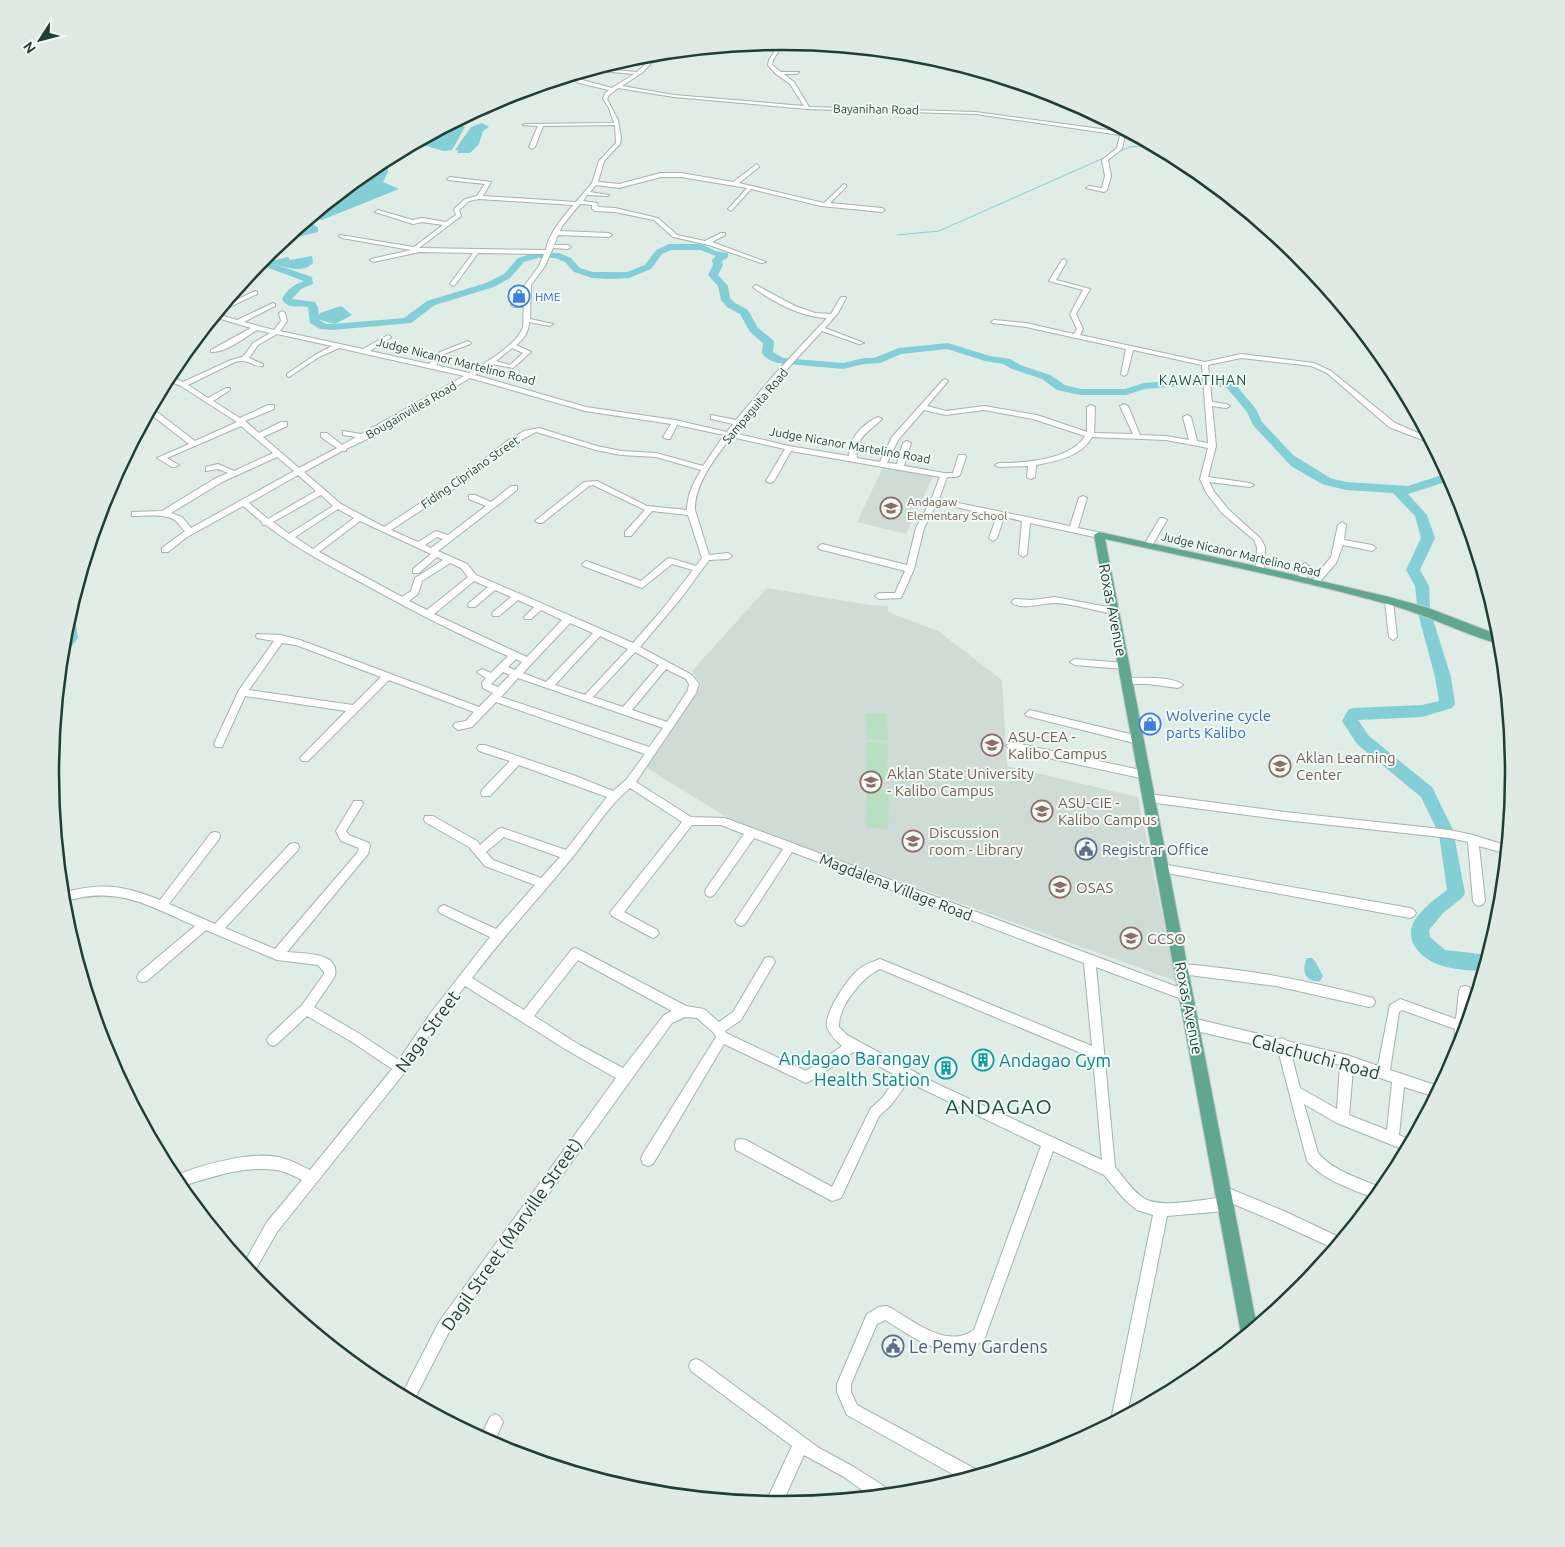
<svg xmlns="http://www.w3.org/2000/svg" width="1565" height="1547" viewBox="0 0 1565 1547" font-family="Ubuntu,sans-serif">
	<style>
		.built { fill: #cedcd5 }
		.green { fill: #b7dfc0 }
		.water { fill: #84ced6 }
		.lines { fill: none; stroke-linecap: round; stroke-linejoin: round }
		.stream { stroke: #84ced6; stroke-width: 1 }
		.river { fill: #84ced6; fill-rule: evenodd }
		.minor-casing { stroke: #a2b4ad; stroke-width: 2 }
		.major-casing { stroke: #c0c9c6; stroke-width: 2 }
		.minor { fill: #fff; fill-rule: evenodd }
		.major { fill: #61a690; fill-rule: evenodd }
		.labels { text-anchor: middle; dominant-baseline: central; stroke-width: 4; stroke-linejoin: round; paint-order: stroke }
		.far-street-label { font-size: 12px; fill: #1f3e34; stroke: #f1f9f4 }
		.far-shop-label { font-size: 12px; fill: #366cbe; stroke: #f1f9f4; text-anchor: start }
		.far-education-label { font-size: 12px; fill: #785e54; stroke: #f1f9f4; text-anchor: start }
		.far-neighbourhood-label { font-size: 14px; letter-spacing: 1px; fill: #1a5241; stroke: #f1f9f4 }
		.street-label { font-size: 15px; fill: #1f3e34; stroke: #f1f9f4 }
		.shop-label { font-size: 15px; fill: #366cbe; stroke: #f1f9f4; text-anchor: start }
		.education-label { font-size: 15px; fill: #785e54; stroke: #f1f9f4; text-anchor: start }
		.service-label { font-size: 15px; fill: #4e5e75; stroke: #f1f9f4; text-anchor: start }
		.near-street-label { font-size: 18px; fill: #1f3e34; stroke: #f1f9f4 }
		.near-culture-label { font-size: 18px; fill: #0d838f; stroke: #f1f9f4; text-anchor: end }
		.near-service-label { font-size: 18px; fill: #4e5e75; stroke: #f1f9f4; text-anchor: start }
		.near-quarter-label { font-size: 21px; letter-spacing: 1px; fill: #1a5241; stroke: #f1f9f4 }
		.rim { fill: none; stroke: #1f3e34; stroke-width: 2.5 }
	</style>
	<rect width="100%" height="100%" fill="#e0ece6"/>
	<path class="built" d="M886,461L927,468L933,476L906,534L857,522Z
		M767,588L869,605L888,606V612L938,631L1002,680L1007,766L1138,797L1176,981L744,825L728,818L645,767L701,684L692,671Z"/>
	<path class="green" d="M866,713L887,714L888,740L867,739Z
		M867,742L888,744L887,779L866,778Z
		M867,789L889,790L888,829L866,827Z"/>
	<path class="water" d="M454,123L465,127L452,150L444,151L415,143Z
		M482,123L489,127L483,131L479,144L470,153H457L458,150H455L471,127Z
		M378,163H382L380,165L388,168V172L383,182L399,189L322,220L311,218L372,168L378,166H374Z
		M312,256L313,263C302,274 287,267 273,264L271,261L288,257L290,260Z
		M341,306L352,315L335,324L317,319L320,313Z
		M1307,958H1312C1316,961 1320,971 1323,976L1320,981C1305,983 1301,970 1307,958Z"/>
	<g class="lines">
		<path class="stream" d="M1117,152L1130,147L1152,145
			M897,235L939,231L1106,157"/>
		<path class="river" d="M308,220L318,228V232L282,241L291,234L309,229L302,225Z
			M669,244H702L715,251L728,253V257L722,261L723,265L718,275L728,286L730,298L735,303L748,310L758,328L773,340L774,342L773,352L783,358L843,363L864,358H874L899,348L948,343L990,356L1010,359L1020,365L1050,375L1065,385L1081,389H1125L1144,383L1209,378L1235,384L1256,409L1262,422L1293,455L1330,478L1346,482L1408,486L1448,473L1452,480L1408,494L1427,515L1435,538L1420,570L1429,586L1430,610L1451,677L1455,704L1452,708L1422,717L1358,720L1369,736L1433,788L1435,793L1453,830L1465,893L1462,898L1443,913L1429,930L1430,937L1445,950L1489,955L1484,971C1460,970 1428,969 1414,945C1411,940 1410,932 1412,926C1417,912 1435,899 1447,890L1439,834L1421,797L1357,744L1342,721L1348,710L1353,708L1422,705L1439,701L1435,677L1418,613L1415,586L1406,570L1421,538L1415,516L1393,493L1346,490L1322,484L1291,466L1253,425L1247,412L1227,388L1206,384L1145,389L1126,395H1081L1057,390L1042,379L1012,369L1003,364L985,361L947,349L901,354L880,363L864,364L843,369L778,363C771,361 766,359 762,353L763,343L750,332L740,314L727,307L721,300L718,286L708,275L713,265L712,260L716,256L700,250H671L662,254L651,269L629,278L610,279L592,278L574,272L565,262L555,258H538L524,262L510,278L494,287L435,305L411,323L333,330L320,329L310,323L308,307C298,306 287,309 282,299C287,289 294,285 304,281L271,269L259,263L264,258L277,265L312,277L313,284L301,289L292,299L315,302L318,307L319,320L326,324H333L404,318L427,301L486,283L504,274L518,258L537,252L559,253L571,258L580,268L593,272H627L645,265L656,250Z
			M69,614L75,618L78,638L68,651L63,652L64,630Z"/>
		<g class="minor-casing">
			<path id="minor" d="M781,41H785L773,60L772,65L781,72H799L797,74H784L794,82L809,107L976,112L1123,132L1135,136L1125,135L1122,149L1108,160L1111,176L1107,190L1104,192L1086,188L1089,186L1102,188L1105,176L1102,160L1117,148L1120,135L976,114L807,109L674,97L618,88L609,95L607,99L618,120L621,138L620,144L604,161L598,182L619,184L661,173H681L733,182L757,164L759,167L739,183L824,203L844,184L846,185V187L830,203L882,208L885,210L882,212L821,206L751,189L731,211L728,209L747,188L681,177H661L619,188L596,185L590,192L609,195L608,196L587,195L583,201L597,203L598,207L615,208L658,218L677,235L705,241L721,233H725V235L712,242L766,262L761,263L709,245L673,237L654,220L615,212L595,211L592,209V205L580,204L562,226L560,231L609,233L612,235L609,237L558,235L554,245H568L571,247L568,249L553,248L545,266L531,285L530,319L553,324L550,326L529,322C529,332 523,340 516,345L531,352L513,368L492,364L475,375L586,407L675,420L727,432L733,424L711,419V415L736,420L774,375L827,318C801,317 775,303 754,288L753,287L756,285L795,306L815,313L831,314L841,297H845L846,298L838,313L825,328L864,343L859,344L822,331L779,378L734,433L789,446L849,456C847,440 864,423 878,417L882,419C870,431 854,438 857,458L880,462L892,437L943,380L945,379L948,381L927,406L946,411L984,406L1037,415L1087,432V407L1091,405L1095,407L1094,433L1133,434L1120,406L1124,404L1128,406L1140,435L1166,436L1189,440L1183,417L1187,415L1191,417L1197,441L1208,443L1202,365L1133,350L1127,374L1124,376L1121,374L1126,349L1026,327L992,323L991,322L994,320L1026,323L1074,334L1077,329L1070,314L1083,290L1049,281L1062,260L1064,259L1067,261L1056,280L1090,289L1076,314L1083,329L1080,335L1205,362L1241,354L1314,363L1331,371L1395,423L1430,438L1433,444L1389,427L1327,373L1311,366L1241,358L1208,365L1212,402L1226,404L1230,406L1226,408L1212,406L1216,446L1208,477L1250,483L1254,485L1250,487L1209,482L1215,493L1228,509L1261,539L1265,547L1264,570L1260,573L1256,570L1257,547L1254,540L1222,513L1207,494L1200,479L1208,448L1166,440L1092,437C1081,457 1056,461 1036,465L1035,477L1031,479L1027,477L1028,466L999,467L995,465L999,463C1024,463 1071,460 1085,436L1033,419L984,410L946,415L924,410L898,440L887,463L897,464L903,443L907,441L911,443L904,466L944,473H953L958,457L959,455H965L966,457L960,475L956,477H947L939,499L1070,526L1079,498L1083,496L1087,498L1078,528L1102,533L1103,535L1099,538L1030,523L1027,554L1023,557L1019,554L1022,521L1004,517L997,538L993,541L989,538L997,516L937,503L924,528L914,569L901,598L879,599L875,596L879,593H895L905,571L819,549L818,547L822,544L907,565L916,528L931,500L940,477L791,451L774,481L770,483L766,481L785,449L731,437C716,457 694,484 695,510L709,555L728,553L732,556L728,559L709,560L682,597L640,647L692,675L699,684L696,693L636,782L691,817L725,818L1191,992L1193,996L1191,1000L1187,1001L1096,967L1115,1167C1124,1178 1133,1192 1145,1199C1162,1208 1199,1200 1219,1198L1216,1193L1218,1188L1223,1186L1284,1211L1343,1239L1335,1249L1274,1221L1231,1203L1230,1209L1225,1211L1167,1216L1127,1415L1113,1423L1111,1420L1153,1215L1137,1210L1125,1200L1104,1175L1053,1151L984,1340C948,1366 917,1339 885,1320L877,1324L851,1384V1392L857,1405L979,1471L980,1475L963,1480L847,1415L837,1392V1384L867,1314L879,1307L886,1306L891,1308C915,1322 947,1349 974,1330L1041,1146L908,1082L891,1105L879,1116L841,1198L832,1201L736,1150L735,1145L736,1140L741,1139L746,1140L832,1187L871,1108L883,1097L897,1076L853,1052L816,1078L806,1083L724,1044L653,1164L648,1166L643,1164L641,1159L643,1154L716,1037L714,1033L697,1018L685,1017L672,1023L449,1332L413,1402L401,1396L439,1322L616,1078L570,1052L465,986L438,1022L405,1072L277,1232L252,1276L243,1265L267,1222L302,1180C294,1176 285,1171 276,1170C245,1165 209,1178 179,1187L172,1177C197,1166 251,1151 278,1157C289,1159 300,1165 310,1170L392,1069L352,1042L307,1016L277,1044L273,1046L269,1044L267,1040L269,1036L302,1005L324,974V972L318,965L277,960L206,930L147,981L143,982L139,981L137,977L139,973L195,926C147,905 117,885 63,902L62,893C100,882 124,885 160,900L211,833L215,832L219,833L220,836L219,839L169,904L215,924L290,844L294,843L298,844L299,847L298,850L225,928L275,949L358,852L359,848L341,841L336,831L354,801H362L363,804L346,831L349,835L369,843L370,846L368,854L287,952C302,954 340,951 335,976L314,1007L360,1034L399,1060L430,1014L490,937L440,913L438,910L440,907L444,905L448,907L496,929L535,885L485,866L469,847L425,822L424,819L425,816H433L477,841L480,845L498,829L502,828L566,850L607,797L519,765L490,796H482L481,793L482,790L510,761L479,751L477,748L479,745H485L573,775L613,791L626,780L645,754L496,702L472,727L458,730L453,726L455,723L466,721L474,712L389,680L308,761H302L300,758L346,711L245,696L222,747H216L214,744L239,690L274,641L257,638L256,636L257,634L281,635L300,640L479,707L493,693L483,688L482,683L486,678L477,672L482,669L491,673L508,656C459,635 411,610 364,584C330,566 297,549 266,525H263L262,522L243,506L187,537L168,552H162V548L185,531C182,529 180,525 177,522C169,513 147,516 135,516H132V512L162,511L216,478L228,473L218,469L206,471V467L218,464L234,471L273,453L241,426L167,458L179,465L175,467H172L157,458L189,444L149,413L151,409H153L195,441L237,422L181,386L166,380L169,376L183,382L231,360L242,357L246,353L253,343L270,333L257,330C244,338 226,353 211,352V350L251,328L214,317L217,314L237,320L273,303L275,304V306L244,322L274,330L281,321L279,313L282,311L285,313L287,321L280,331L363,349L388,335L391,337L390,338L370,351L429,364L440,352L468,341L471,343L470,344L444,354L436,365L469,373C484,364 518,344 523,327C524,321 523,313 524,307H514L511,305L514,303H524L525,285L539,266L544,254L478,253L455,285L453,286L450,284L473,253L420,252L373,262L370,260L371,259L411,250L342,238L339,236L340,235L414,247L443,225L422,222L413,224L375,212L378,210L413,220L422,218L446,222L456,215L454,209L465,199L477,196L485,184L448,180L447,179L450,177L491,182L483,196L576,202L592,183L599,161L616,143L615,125L543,126L535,147L532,149L529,147L538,126L523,125L525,124L614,123L609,108L603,99L605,93L609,90L579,83L573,79L575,78L612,88L634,74L602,71L600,69L637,72L651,59L634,57L641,55L656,58L643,72L622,86L674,95L804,106L790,84L776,74L768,65L769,60ZM479,199L573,205C562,219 548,234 546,250L419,248L461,216L459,210L469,201ZM277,334L332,346L315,355L287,374V376L289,377L319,357L339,348L464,376L361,434L343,431V435L356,437L342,445L327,433H321V437L337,448L299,468L263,437L287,426V422H281L259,433L245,421L274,409V405H268L240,418L213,401L230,390V388H226L208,398L188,385L235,362C250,358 251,367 263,366V364L249,358L258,345ZM512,348L523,353L510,365L496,361ZM470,378L585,411L671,424L663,437L667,439H670L677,425L724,435L703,466L656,453L621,451L597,446L539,428L524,431L507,441L469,471L384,527L341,504L304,472L342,451H346V449L367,439ZM536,432L596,450L621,455L656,457L701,470C694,482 687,495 687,510L647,506L597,481L584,482L535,521L539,523H542L589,486L593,485L645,510L625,532V536H631L652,511L688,515L702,558L696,566L670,558L667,559L641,581L589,562L586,561L582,564L583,566L642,588L672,564L693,570L661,611L633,643L476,575L467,564L438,551L517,490V486H511L491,502L475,495H469V499L486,506L448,535L436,531L418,542L391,530L475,475L513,444ZM277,457L294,471L191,528L182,517L171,513L222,482ZM298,475L316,491L268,519L249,503ZM321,495L333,506L289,534L273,522ZM338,509L354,518L313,549L295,537ZM360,521L431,554L413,569V573H419L437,557L443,560L415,578L411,591L402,597L319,552ZM437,537L443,539L431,548L425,545ZM450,563L461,568L468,577L427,610L409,601L418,594L422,581ZM474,581L488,587L469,603L468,605L469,607H475L495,590L511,597L493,612L492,614L493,616H499L518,600L534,607L524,617L525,619H531L541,610L562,620L527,657L434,614ZM570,623L593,633L546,682L523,673ZM600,636L628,649L585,695L555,685ZM282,643L296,645L381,677L353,705L249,690ZM635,652L659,665L623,707L593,697ZM516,659L522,662L515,670L508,667ZM666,669L686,679L689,684L688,690L667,722L632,710ZM503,672L510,675L498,687L491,684ZM518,678L663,728L649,747L501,697ZM630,788L682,822L612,910L610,913L612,916L649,936L653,938L657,936L659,933L657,930L624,912L692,825H721L744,834L706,889L705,892L706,895L710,897L714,895L754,838L783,849L735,921L737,924L741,926L745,924L792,852L1084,963L1092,1046L880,959C872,962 865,964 859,969C848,978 824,1013 827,1027C830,1035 836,1041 842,1046L806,1071L726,1033L725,1031L741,1020L775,962L773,958L769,957L765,958L733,1012L719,1022L704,1009L686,1006L576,948L572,949L524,1010L472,978C503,937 538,899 571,859C591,835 606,808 630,788ZM504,837L560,857L541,878L493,860L486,852ZM578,960L672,1011L664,1015L623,1068L578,1044L534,1016ZM880,969L1093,1058L1102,1160L937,1084L847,1035L839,1027C838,1007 862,977 880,969Z
				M255,291L257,292V294L219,312L224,306Z
				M1160,518H1163L1167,520L1151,547H1145L1144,545Z
				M1342,522L1346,525L1344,540L1372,545L1376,548L1372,551L1343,545L1336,563L1317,585H1311L1310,583L1331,557L1338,525Z
				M1305,563L1309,566L1306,580L1302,583L1298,580L1301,566Z
				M1055,597L1113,608L1117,611L1113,614C1097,611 1069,603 1054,603C1041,603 1021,611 1011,602L1015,599L1032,600Z
				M1389,598L1393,601L1397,637L1393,640L1389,637L1385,601Z
				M1075,659L1124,663L1129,666L1124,669L1075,665L1070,662Z
				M1127,678C1140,678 1174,676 1183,685L1178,688L1149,684H1127L1122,681Z
				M1030,710L1138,736L1143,740L1138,744L1027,716L1025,714Z
				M1011,742L1145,771L1149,772L1150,775L1149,778L1145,779L1011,750L1006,746Z
				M1149,794L1285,812L1450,830L1473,835L1508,846L1507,854L1479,846L1485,901L1483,904L1479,906L1475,904L1473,901L1468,842L1450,838L1285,820L1149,802L1145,801L1144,798L1145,795Z
				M1162,864L1410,908L1414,910L1416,913L1414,916L1410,918L1162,872L1158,871L1157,868L1158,865Z
				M1181,964C1245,969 1307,980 1369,997L1373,998L1375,1002L1373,1006L1369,1007L1276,986L1181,974L1177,973L1175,969L1177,965Z
				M1465,986L1469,987L1471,991L1468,1023L1456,1060L1453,1055L1455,1029L1402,1010L1399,1012L1390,1070L1441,1087L1436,1097L1404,1087L1399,1135L1413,1141L1407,1151L1337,1123L1304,1104L1318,1153C1334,1172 1362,1179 1384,1189L1376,1199C1352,1189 1324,1181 1307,1161L1278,1050L1192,1030L1188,1028L1186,1024L1188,1020L1192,1018L1280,1039L1282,1038L1287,1041L1347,1055L1378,1066L1390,1005L1400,999L1456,1019L1459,991L1461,987ZM1291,1053L1340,1065L1337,1109L1300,1088ZM1353,1069L1392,1082L1387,1130L1349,1115Z
				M696,1359L701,1361L819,1448L854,1467L890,1490L891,1495L872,1497L844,1477L804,1455L781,1506L765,1504L792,1446L691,1371L689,1366L691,1361Z
				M495,1414L500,1417L503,1422L493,1445L480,1438L490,1417Z"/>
		</g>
		<g class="major-casing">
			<path id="major" d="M1099,532L1260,567L1389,597L1428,608L1501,636L1502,645C1464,634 1429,616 1391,605C1297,579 1200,560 1105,539L1257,1327L1242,1339L1094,535Z"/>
		</g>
		<use href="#minor" class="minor"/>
		<use href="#major" class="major"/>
	</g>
	<defs>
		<g id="shop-ring" transform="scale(1.125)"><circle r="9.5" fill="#f1f9f4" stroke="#3f7fe0" stroke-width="1.5"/><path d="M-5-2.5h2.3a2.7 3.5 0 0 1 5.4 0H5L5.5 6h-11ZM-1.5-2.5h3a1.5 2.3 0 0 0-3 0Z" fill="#3f7fe0"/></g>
		<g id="school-ring" transform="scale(1.125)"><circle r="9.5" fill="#f1f9f4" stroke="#8d6e63" stroke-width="1.5"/><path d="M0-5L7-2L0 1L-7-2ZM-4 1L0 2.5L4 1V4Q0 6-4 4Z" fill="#8d6e63"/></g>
		<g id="university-ring" transform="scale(1.125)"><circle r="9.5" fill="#f1f9f4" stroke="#8d6e63" stroke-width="1.5"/><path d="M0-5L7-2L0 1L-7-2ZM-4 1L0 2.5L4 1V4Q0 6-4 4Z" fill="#8d6e63"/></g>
		<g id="civic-ring" transform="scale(1.125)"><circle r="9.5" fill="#f1f9f4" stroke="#5c6f8a" stroke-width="1.5"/><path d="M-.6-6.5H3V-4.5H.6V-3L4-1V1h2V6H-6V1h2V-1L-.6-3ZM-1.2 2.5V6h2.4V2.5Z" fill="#5c6f8a"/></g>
		<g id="building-ring" transform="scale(1.125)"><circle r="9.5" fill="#f1f9f4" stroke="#0f9aa8" stroke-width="1.5"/><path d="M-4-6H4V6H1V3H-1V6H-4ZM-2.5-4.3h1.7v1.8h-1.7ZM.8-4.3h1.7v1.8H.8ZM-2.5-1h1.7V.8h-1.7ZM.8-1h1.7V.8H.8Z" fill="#0f9aa8"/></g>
	</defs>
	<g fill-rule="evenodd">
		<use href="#shop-ring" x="519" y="296"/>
		<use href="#school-ring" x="891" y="508"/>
		<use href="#shop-ring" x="1150" y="724"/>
		<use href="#school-ring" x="992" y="745"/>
		<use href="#school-ring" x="1280" y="766"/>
		<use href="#university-ring" x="871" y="782"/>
		<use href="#school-ring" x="1042" y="811"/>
		<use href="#school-ring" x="913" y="841"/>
		<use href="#civic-ring" x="1086" y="849"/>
		<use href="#school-ring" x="1060" y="887"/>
		<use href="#school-ring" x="1131" y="938"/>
		<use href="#building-ring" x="983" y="1060"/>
		<use href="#building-ring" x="946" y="1068"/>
		<use href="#civic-ring" x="893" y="1346"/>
	</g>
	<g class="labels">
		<g class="far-street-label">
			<text transform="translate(876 109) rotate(1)">Bayanihan Road</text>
			<text transform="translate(456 361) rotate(14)">Judge Nicanor Martelino Road</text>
			<text transform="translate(755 406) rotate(-50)">Sampaguita Road</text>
			<text transform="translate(411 410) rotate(-30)">Bougainvillea Road</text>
			<text transform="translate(850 445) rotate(10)">Judge Nicanor Martelino Road</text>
			<text transform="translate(470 472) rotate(-35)">Fiding Cipriano Street</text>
			<text transform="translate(1241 554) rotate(13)">Judge Nicanor Martelino Road</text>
		</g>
		<g class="far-shop-label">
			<text x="535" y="296">HME</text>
		</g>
		<g class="far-education-label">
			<text x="907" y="501">Andagaw<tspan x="907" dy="14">Elementary School</tspan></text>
		</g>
		<g class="far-neighbourhood-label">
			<text x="1203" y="380">KAWATIHAN</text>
		</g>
		<g class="street-label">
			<text transform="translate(1113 610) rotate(79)">Roxas Avenue</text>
			<text transform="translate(896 887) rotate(21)">Magdalena Village Road</text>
			<text transform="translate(1189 1008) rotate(79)">Roxas Avenue</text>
		</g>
		<g class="shop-label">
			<text x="1166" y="715">Wolverine cycle<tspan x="1166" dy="17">parts Kalibo</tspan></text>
		</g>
		<g class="education-label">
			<text x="1008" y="736">ASU-CEA -<tspan x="1008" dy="17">Kalibo Campus</tspan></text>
			<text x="1296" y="757">Aklan Learning<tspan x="1296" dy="17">Center</tspan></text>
			<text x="887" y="773">Aklan State University<tspan x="887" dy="17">- Kalibo Campus</tspan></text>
			<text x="1058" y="802">ASU-CIE -<tspan x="1058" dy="17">Kalibo Campus</tspan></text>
			<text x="929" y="832">Discussion<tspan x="929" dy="17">room - Library</tspan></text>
			<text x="1076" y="887">OSAS</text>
			<text x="1147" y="938">GCSO</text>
		</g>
		<g class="service-label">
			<text x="1102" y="849">Registrar Office</text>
		</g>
		<g class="near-street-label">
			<text transform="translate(427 1031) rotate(-54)">Naga Street</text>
			<text transform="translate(1316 1056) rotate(15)">Calachuchi Road</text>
			<text transform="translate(511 1234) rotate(-55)">Dagil Street (Marville Street)</text>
		</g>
		<g class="near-culture-label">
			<text x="930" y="1058">Andagao Barangay<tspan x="930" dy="21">Health Station</tspan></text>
			<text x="999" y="1060" text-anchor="start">Andagao Gym</text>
		</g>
		<g class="near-service-label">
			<text x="909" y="1346">Le Pemy Gardens</text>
		</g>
		<g class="near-quarter-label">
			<text x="999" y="1106">ANDAGAO</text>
		</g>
	</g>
	<path d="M0 0H1565V1547H0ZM59 773a723 723 0 1 1 1446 0a723 723 0 1 1-1446 0Z" fill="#e0eae5" fill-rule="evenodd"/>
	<path class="rim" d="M59 773a723 723 0 1 1 1446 0a723 723 0 1 1-1446 0Z"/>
	<g transform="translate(40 40) rotate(234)" stroke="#f1f9f4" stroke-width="4" paint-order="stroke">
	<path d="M0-4L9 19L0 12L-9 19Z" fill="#1f3e34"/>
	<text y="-8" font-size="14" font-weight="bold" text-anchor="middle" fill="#1f3e34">N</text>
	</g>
</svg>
